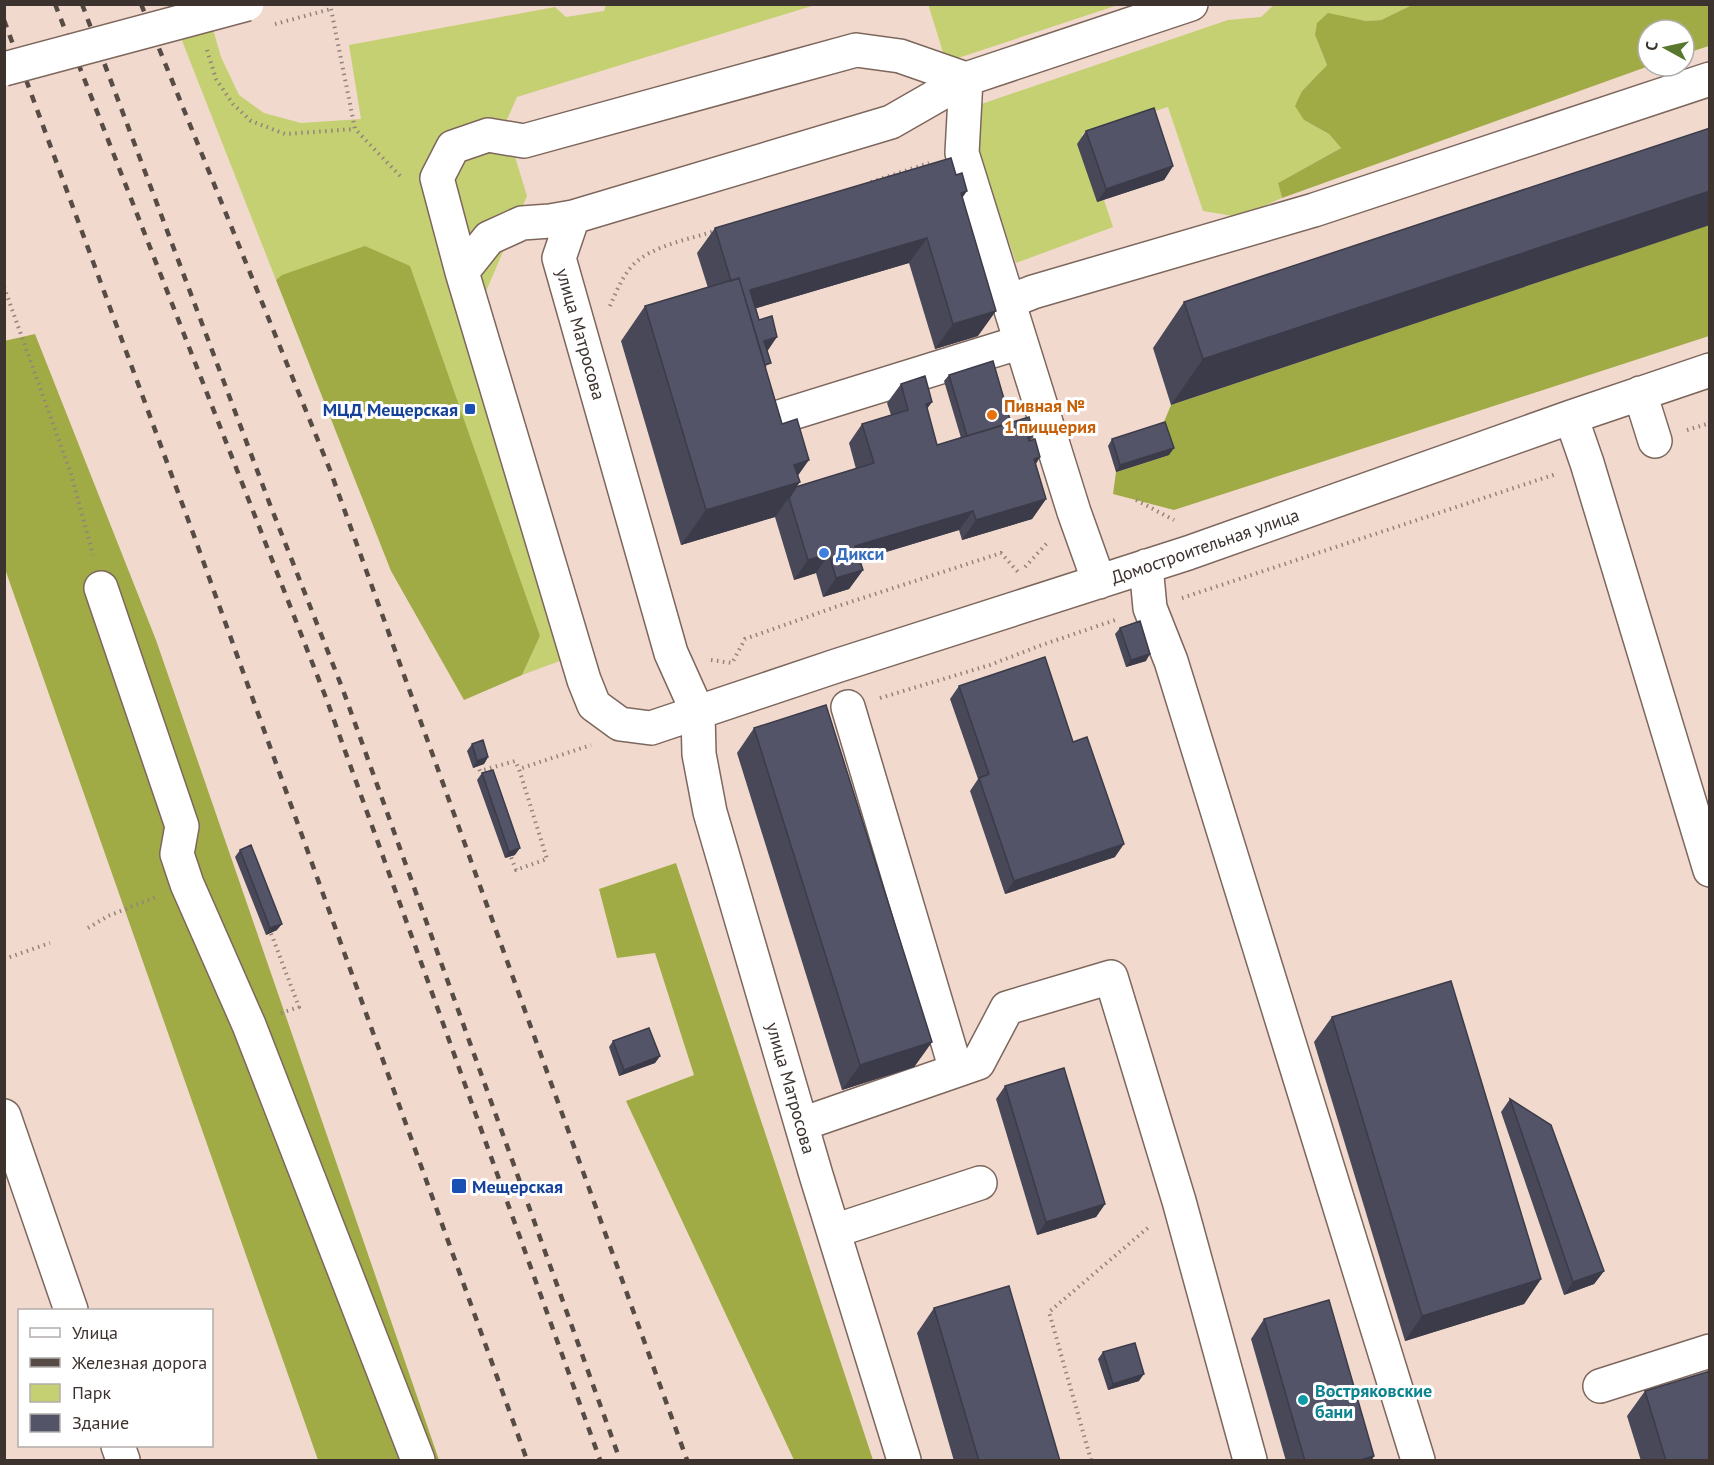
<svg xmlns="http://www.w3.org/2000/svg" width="1714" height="1465" viewBox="0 0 1714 1465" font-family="'PT Sans',sans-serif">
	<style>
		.green { fill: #c5d073 }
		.forest { fill: #a0ab45 }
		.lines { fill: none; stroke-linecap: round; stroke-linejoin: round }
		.minor-casing { stroke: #7d675d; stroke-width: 36 }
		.path { stroke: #94837b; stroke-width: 4; stroke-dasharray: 1.5 4.5; stroke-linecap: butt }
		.minor { stroke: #fff; stroke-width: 33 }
		.rail { stroke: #574b45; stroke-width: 4.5; stroke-dasharray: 8 8; stroke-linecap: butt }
		.highway-bridge-casing { stroke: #7d675d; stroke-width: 36; stroke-linecap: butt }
		.path-bridge { stroke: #94837b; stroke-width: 4; stroke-dasharray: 1.5 4.5; stroke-linecap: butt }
		.highway-bridge { stroke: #fff; stroke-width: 33 }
		.wall { fill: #484859 }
		.shaded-wall { fill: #3b3b49 }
		.building { fill: #545468; stroke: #3b3b49; stroke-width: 1.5 }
		.transit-dot { fill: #1a4fb4; stroke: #fff; stroke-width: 2 }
		.food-dot { fill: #e8710a; stroke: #fff; stroke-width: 2 }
		.shop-dot { fill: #3f7fe0; stroke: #fff; stroke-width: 2 }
		.culture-dot { fill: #0f9aa8; stroke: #fff; stroke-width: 2 }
		.labels { text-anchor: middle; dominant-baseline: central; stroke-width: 6; stroke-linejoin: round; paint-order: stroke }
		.street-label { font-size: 18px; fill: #3c322e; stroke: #fff }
		.food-label { font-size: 18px; font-weight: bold; fill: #c56008; stroke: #fff; text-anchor: start }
		.transit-label { font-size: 18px; font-weight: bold; fill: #164399; stroke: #fff; text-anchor: end }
		.shop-label { font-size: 18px; font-weight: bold; fill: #366cbe; stroke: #fff; text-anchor: start }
		.culture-label { font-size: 18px; font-weight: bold; fill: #0d838f; stroke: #fff; text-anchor: start }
	</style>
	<rect width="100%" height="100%" fill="#f2d9ce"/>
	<path class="green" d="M928,4L1118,5L946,62Z
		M168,5H206L221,57L239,95L264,113L301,123L361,119L349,45L555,7L566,17L604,11L606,5H815L517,97L505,124L527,196L484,296L576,655L522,675L540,636L283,275L276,280Z
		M1274,5H1412L1381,20L1366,21L1352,19L1315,35L1327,65L1302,91L1304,120L1329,134L1341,148L1278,183L1282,198L1239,217L1203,211L1168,107L1082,134L1113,227L1016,263L964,110L1228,20L1261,17Z"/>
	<path class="forest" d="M1412,5H1709V46L1684,54V30H1648V66H1649L1282,198L1278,183L1341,148L1329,134L1304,120L1295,106L1302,91L1327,65L1315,35L1317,23L1328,13L1366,21L1381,20Z
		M1709,225V336L1174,510L1113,494L1116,472L1169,455L1161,429L1171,405Z
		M365,246L410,266L540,636L522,675L464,700L391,571L276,280L282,275Z
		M35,334L156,640L439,1460H318L5,569L4,341Z
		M676,863L873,1460H794L626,1101L694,1075L655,953L617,958L599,889Z"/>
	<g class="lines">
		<g class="minor-casing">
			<path id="minor" d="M966,79L900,56L856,50L524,141L488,135L453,147L437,178L462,272L584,680L594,705L620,724L651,728L836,666L1188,553L1571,417L1710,370
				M966,79L962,153L1074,512L1099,582
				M462,272L489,238L522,223L550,221L573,217
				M1008,302L1033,292L1314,210L1710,79
				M1640,393L1655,441
				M1571,417L1587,463L1710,870
				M760,423L1021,342
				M1146,566L1150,608L1171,661L1418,1460
				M101,588L182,826L177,854L187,884L249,1025L418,1460
				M848,707L956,1070
				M4,1116L71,1310
				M802,1124L978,1063L1007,1008L1111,977L1179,1201L1250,1460
				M834,1231L980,1183
				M1600,1386L1710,1351
				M118,1446L123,1460
				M904,1460L816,1175L710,812L699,754L698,713L671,653L559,258L573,217L891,122L966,79L1191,4"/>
		</g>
		<path class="path" d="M331,9L355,129L403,179
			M207,50L216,79L233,104L251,121L285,134L355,129
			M871,182L929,163
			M4,287L71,474L93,555
			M610,306C616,292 622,277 633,265C651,246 690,239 715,231
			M1687,430L1710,423
			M1136,500L1174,520
			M1025,567L1048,542
			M1182,598L1556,474
			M711,660L732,663L745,639L835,607L1001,553L1018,572
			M880,698L990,665L1039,646L1118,619
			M477,764L480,771L515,761L519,769
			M509,852L516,870L547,859L519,769L591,745
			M88,928L108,916L156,897
			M269,928L299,1007L281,1013
			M4,959L50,943
			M1091,1460L1049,1312L1150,1226"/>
		<use href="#minor" class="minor"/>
		<path class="rail" d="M55,4L326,698L600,1460
			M82,4L269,502L343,690L620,1460
			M141,4L330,470L687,1460
			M4,20L193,533L527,1460"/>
		<g class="highway-bridge-casing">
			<path id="highway-bridge" d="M4,69L247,4"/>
		</g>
		<path class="path-bridge" d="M275,24L331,9"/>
		<use href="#highway-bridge" class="highway-bridge"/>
	</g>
	<path class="wall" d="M1710,128L1171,405L1153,348L1184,302Z
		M1086,131L1173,166L1164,180L1097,202L1077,144Z
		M963,198L978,336L935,349L909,263L756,308L767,352L766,370L800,482L796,487L856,469L849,443L862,424L891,415L887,403L901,384L932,402L927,408L937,445L961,438L944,381L949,375L1011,423L1034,435L1031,440L1040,457L1036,464L1046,499L1032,519L962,540L959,530L860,560L863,570L849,589L823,597L816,573L794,580L775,517L681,545L621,341L645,306L708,288L697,253L715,228Z
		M1112,439L1169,455L1116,472L1108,446Z
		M1120,628L1146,661L1126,667L1115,634Z
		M959,686L1073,742L1115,857L1005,894L970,791L978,779L950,699Z
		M754,728L932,1042L914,1067L842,1090L737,753Z
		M472,744L488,757L484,764L473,768L467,751Z
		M482,773L515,855L505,858L477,780Z
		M240,850L277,930L266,935L235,857Z
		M1332,1017L1541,1279L1524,1304L1405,1341L1314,1042Z
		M613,1041L660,1056L655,1063L619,1076L609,1047Z
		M1005,1086L1105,1204L1096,1217L1037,1235L996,1099Z
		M1510,1099L1604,1271L1594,1284L1564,1295L1501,1112Z
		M934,1308L1060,1461H954L917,1333Z
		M1264,1319L1374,1456L1371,1461H1286L1251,1339Z
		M1103,1352L1139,1381L1108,1390L1098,1359Z
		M1645,1391L1710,1461H1641L1627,1416Z"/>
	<path class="shaded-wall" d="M1173,166L1164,180L1097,202L1106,189Z
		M967,191L950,216L961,193Z
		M1710,191V225L1171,405L1203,359Z
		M927,238L909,263L740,313L750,290Z
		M996,311L978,336L935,349L953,324Z
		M777,337L760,362L764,341Z
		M932,402L918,421L926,404Z
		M1174,448L1169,455L1116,472L1120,465Z
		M1040,457L1027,476L1034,459Z
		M809,460L792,484L800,482L775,517L681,545L706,510L794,465Z
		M1046,499L1032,519L962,540L976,520Z
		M973,511L959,530L842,565L855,546Z
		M829,554L816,573L794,580L808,560Z
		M863,570L849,589L823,597L836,578Z
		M1150,654L1146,661L1126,667L1131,660Z
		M488,757L484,764L473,768L477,761Z
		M1124,844L1115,857L1005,894L1014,881Z
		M520,848L515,855L505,858L509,852Z
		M282,924L277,930L266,935L270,928Z
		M932,1042L914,1067L842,1090L860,1065Z
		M660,1056L655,1063L619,1076L624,1070Z
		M1105,1204L1096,1217L1037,1235L1046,1222Z
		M1604,1271L1594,1284L1564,1295L1573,1282Z
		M1541,1279L1524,1304L1405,1341L1422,1316Z
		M1144,1374L1139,1381L1108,1390L1113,1384Z
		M1374,1456L1371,1461H1357Z"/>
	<path class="building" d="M1154,108L1173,166L1106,189L1086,131Z
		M1710,128V191L1203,359L1184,302Z
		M951,158L956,175L962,173L967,191L961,193L996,311L953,324L927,238L750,290L759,320L772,316L777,337L764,341L771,363L765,365L739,278L731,281L715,228Z
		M739,278L782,424L797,419L809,460L794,465L800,482L706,510L645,306Z
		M993,361L1011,423L967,436L949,375Z
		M925,376L932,402L926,404L937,445L1029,417L1034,435L1028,437L1029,441L1035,439L1040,457L1034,459L1046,499L976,520L973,511L855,546L863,570L836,578L829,554L808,560L789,498L796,487L874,463L862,424L908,410L901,384Z
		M1165,422L1174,448L1120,465L1112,439Z
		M1140,621L1150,654L1131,660L1120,628Z
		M1045,657L1073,742L1087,737L1124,844L1014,881L979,778L989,774L959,686Z
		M826,705L932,1042L860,1065L754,728Z
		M483,740L488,757L477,761L472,744Z
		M493,770L520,848L509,852L482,773Z
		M251,845L282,924L270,928L240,850Z
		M1451,981L1541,1279L1422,1316L1332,1017Z
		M649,1028L660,1056L624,1070L613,1041Z
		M1064,1068L1105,1204L1046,1222L1005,1086Z
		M1510,1099L1551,1125L1604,1271L1573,1282Z
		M1009,1286L1060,1461H979L934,1308Z
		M1329,1300L1374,1456L1357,1461H1305L1264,1319Z
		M1135,1343L1144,1374L1113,1384L1103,1352Z
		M1710,1371V1461H1666L1645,1391Z"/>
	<g class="transit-dot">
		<rect x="464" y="403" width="12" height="12" rx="3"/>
		<rect x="451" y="1178" width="16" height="16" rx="3"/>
	</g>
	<circle class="food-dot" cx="992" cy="415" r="6"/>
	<circle class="shop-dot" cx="824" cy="553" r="6"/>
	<circle class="culture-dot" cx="1303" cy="1400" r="6"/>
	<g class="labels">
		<g class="street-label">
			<text transform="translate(581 334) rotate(74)">улица Матросова</text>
			<text transform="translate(1205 546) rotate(-19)">Домостроительная улица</text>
			<text transform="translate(791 1088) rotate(74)">улица Матросова</text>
		</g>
		<g class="food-label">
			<text x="1004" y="405">Пивная №<tspan x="1004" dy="21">1 пиццерия</tspan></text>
		</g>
		<g class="transit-label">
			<text x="458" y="409">МЦД Мещерская</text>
			<text x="472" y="1186" text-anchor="start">Мещерская</text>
		</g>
		<g class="shop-label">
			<text x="836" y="553">Дикси</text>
		</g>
		<g class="culture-label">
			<text x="1315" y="1390">Востряковские<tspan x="1315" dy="21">бани</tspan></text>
		</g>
	</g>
	<rect width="1714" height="1465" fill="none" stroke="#3c322e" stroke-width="12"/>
	<rect x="18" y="1309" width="195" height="138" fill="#ffffff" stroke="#b1adab" stroke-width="1.5"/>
	<rect x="30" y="1328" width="30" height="9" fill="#ffffff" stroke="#b1adab" stroke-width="1.5"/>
	<text x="72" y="1339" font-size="18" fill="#3c322e">Улица</text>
	<rect x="30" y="1358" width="30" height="9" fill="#574b45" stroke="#b1adab" stroke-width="1.5"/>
	<text x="72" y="1369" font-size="18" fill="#3c322e">Железная дорога</text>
	<rect x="30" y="1384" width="30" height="18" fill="#c5d073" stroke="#b1adab" stroke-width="1.5"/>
	<text x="72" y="1399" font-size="18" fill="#3c322e">Парк</text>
	<rect x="30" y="1414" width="30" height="18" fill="#545468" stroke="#b1adab" stroke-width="1.5"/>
	<text x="72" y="1429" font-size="18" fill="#3c322e">Здание</text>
	<g transform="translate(1666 48) rotate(278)"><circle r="28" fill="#ffffff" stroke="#b1adab" stroke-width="1.5"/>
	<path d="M0-4.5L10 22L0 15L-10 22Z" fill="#59782d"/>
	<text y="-9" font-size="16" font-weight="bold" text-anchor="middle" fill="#3c322e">С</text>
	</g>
</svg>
